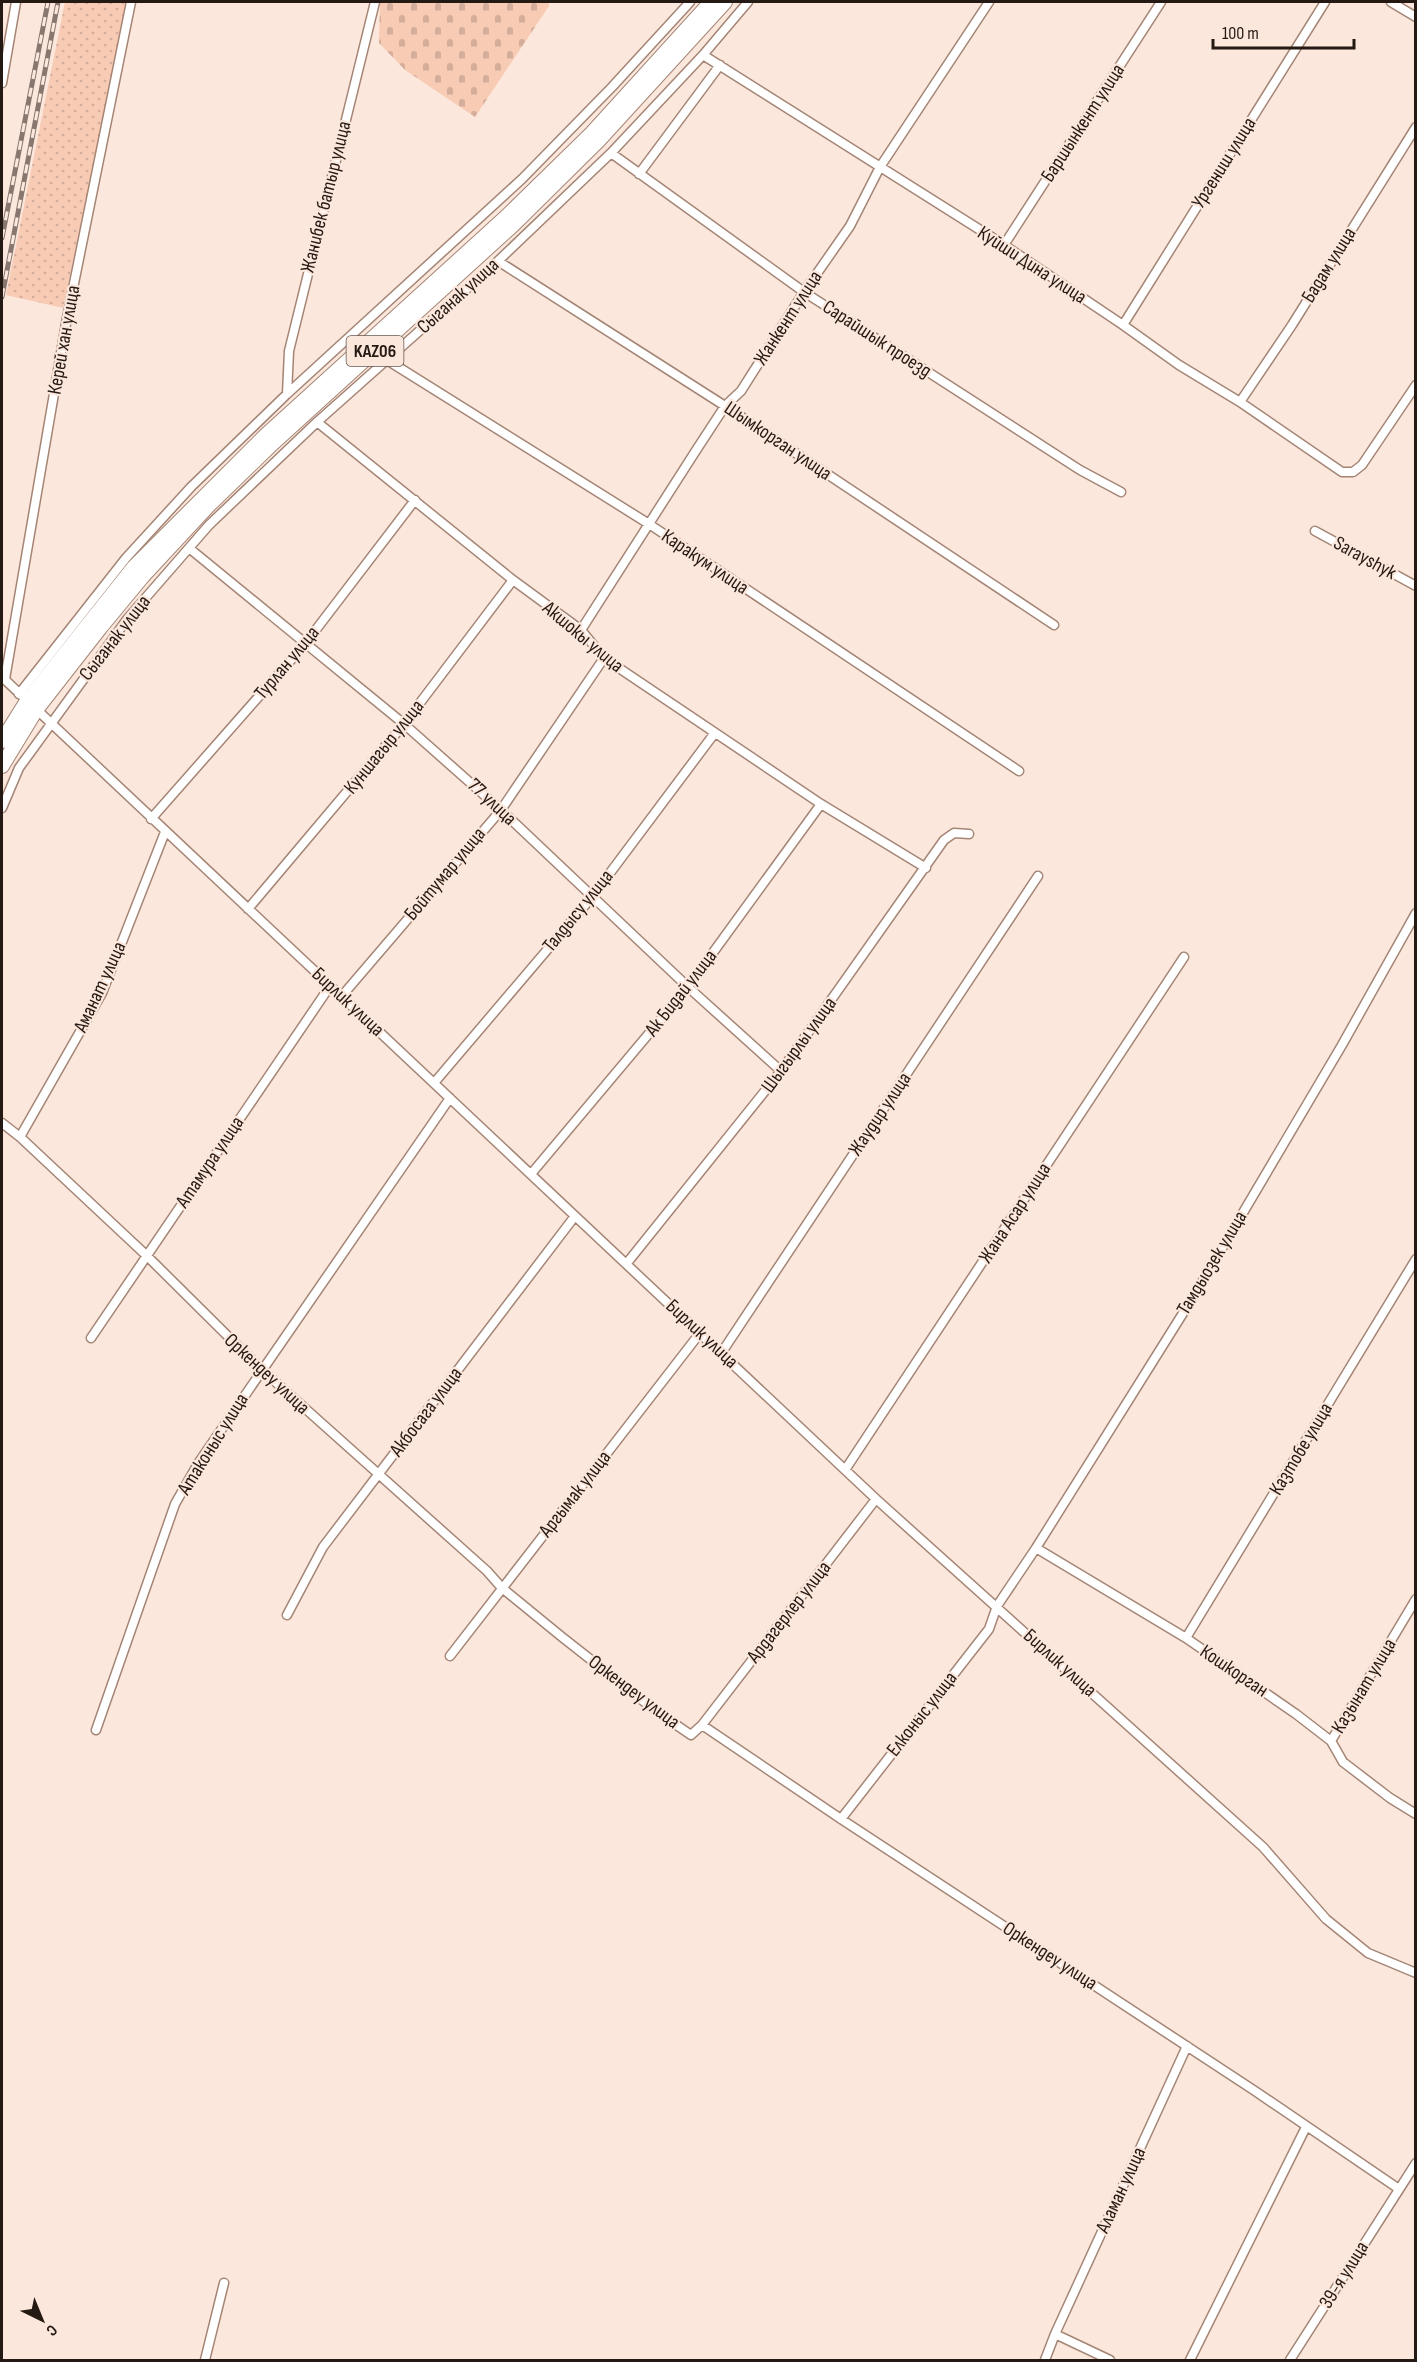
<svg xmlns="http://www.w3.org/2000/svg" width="1417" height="2362" viewBox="0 0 1417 2362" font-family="'Sofia Sans Condensed',sans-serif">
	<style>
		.cemetery { fill: url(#cemetery-stones) }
		.park { fill: url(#park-dots) }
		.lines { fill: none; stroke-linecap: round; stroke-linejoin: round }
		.minor-casing { stroke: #a48575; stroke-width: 11 }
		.trunk-casing { stroke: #a48575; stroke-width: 16 }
		.minor { stroke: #fff; stroke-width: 8 }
		.trunk { stroke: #fff; stroke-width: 14 }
		.rail-casing { stroke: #87776f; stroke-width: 5 }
		.rail { stroke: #fce7dc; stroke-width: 3; stroke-dasharray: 9; stroke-linecap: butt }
		.labels { text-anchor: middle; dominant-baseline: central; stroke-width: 4.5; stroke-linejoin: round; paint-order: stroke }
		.shield { fill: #fce7dc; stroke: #66574f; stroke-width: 1.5 }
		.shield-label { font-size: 18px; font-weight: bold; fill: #251913 }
		.street-label { font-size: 20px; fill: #251913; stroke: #fce7dc }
	</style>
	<defs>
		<pattern id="cemetery-stones" width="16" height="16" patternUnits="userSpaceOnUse" patternTransform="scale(1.5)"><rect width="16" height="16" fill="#f8cbb4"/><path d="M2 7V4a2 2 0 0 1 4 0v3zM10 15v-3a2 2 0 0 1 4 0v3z" fill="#d4ae9a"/></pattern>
		<pattern id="park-dots" width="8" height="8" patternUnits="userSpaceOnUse" patternTransform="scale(1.5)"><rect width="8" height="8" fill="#f8cbb4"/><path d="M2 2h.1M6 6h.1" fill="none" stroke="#d4ae9a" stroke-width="1.8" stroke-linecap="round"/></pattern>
	</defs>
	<rect width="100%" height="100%" fill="#fce7dc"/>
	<path class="cemetery" d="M380,2H549V6L475,117L405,70L379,43Z"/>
	<path class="park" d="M65,2H128L63,308L6,295Z"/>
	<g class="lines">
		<g class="minor-casing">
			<path id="minor" d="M1391,2L1416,17
				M703,55L1004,245L1123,325L1179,365L1240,402L1342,472H1353L1362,465L1416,385
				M2,83L16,2
				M611,153L804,292L1080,470L1121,492
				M639,174L720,65
				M1004,245L1161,2
				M498,261L725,406L1054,625
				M1123,325L1325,2
				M387,360L649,524L1019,771
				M287,394L289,351L375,2
				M1240,402L1292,325L1416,127
				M317,422L513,580L581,630L604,658L821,804L926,868
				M1315,531L1416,586
				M189,548L404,724L501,810L688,987L781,1071
				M581,630L695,452L725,406L741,391L804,292L850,226L880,167L989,2
				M2,677L876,1499L1263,1847L1326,1919L1368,1953L1416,1973
				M5,679L67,318L131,2
				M19,694L126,558L191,487L287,394L522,179L612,87L690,2
				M2,808L19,768L128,618L209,525L317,422L498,261L611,153L703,55L748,2
				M151,819L305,644L415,500
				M248,909L404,724L513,580
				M341,997L501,810L604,658
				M434,1083L592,897L714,734
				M2,1123L20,1137L146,1255L261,1369L487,1571L502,1588L562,1637L656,1711L691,1735L702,1725L841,1819L1255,2091L1399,2189
				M20,1137L102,993L165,832
				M531,1174L688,987L821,804
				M627,1263L781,1071L944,840L954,833L969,834
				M91,1338L330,986
				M722,1352L1038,876
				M845,1470L1184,957
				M1036,1548L1186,1638L1296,1714L1331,1741L1343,1762L1390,1798L1416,1814
				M287,1615L323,1547L575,1216
				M1186,1638L1416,1259
				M450,1656L700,1333
				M702,1725L876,1499
				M96,1730L175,1504L199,1462L450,1098
				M1331,1741L1416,1599
				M841,1819L989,1629L997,1606L1036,1548L1195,1294L1342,1045L1416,913
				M1055,2334L1110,2360
				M205,2360L224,2283
				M1045,2360L1055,2334L1187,2046
				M1190,2360L1306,2127
				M1290,2360L1416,2163"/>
		</g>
		<g class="trunk-casing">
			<path id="trunk" d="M2,741L27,701L133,568L265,436L506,217L592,133L711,2
				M2,766L36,710L100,628L143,576L208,506L273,443L513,225L599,140L725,2"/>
		</g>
		<use href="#minor" class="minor"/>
		<use href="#trunk" class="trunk"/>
		<g class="rail-casing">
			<path id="rail" d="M2,238L48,2
				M2,297L58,2"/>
		</g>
		<use href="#rail" class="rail"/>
	</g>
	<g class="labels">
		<rect class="shield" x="346.5" y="336" width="57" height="30" rx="4.5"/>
		<g class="shield-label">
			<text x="375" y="351">KАZ06</text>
		</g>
		<g class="street-label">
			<text transform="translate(1083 123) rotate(-57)">Баршынкент улица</text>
			<text transform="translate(1224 163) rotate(-58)">Ургениш улица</text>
			<text transform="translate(326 197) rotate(-76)">Жанибек батыр улица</text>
			<text transform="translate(1032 265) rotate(33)">Куйши Дина улица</text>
			<text transform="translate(1329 265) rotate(-58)">Бадам улица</text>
			<text transform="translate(458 296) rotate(-42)">Сыганак улица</text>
			<text transform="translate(788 318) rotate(-57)">Жанкент улица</text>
			<text transform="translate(877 339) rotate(33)">Сарайшык проезд</text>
			<text transform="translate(64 340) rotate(-80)">Керей хан улица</text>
			<text transform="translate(778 441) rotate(34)">Шымкорган улица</text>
			<text transform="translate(1365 558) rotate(29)">Sarayshyk</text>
			<text transform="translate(705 562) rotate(34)">Каракум улица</text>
			<text transform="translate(583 637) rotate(40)">Акшокы улица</text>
			<text transform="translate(115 638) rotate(-52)">Сыганак улица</text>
			<text transform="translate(287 663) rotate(-50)">Турлан улица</text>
			<text transform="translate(384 747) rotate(-51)">Куншагыр улица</text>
			<text transform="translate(492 802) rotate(43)">77 улица</text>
			<text transform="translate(445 874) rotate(-50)">Бойтумар улица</text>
			<text transform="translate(578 911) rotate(-51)">Талдысу улица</text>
			<text transform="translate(100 987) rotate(-65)">Аманат улица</text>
			<text transform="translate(681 993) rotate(-52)">Ак Бидай улица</text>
			<text transform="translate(348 1002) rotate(43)">Бирлик улица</text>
			<text transform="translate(799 1045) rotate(-54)">Шыгырлы улица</text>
			<text transform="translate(880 1114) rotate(-56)">Жаудир улица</text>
			<text transform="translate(210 1162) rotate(-56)">Атамура улица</text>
			<text transform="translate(1015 1213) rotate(-57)">Жана Асар улица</text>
			<text transform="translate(1212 1263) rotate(-59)">Тамдыозек улица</text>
			<text transform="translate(702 1334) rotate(43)">Бирлик улица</text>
			<text transform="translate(267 1374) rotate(43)">Оркендеу улица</text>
			<text transform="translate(426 1412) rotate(-53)">Акбосага улица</text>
			<text transform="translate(213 1444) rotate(-58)">Атаконыс улица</text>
			<text transform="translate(1301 1449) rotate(-59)">Казтобе улица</text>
			<text transform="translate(575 1494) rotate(-52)">Аргымак улица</text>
			<text transform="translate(789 1612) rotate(-52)">Ардагерлер улица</text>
			<text transform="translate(1060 1663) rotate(42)">Бирлик улица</text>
			<text transform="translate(1234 1671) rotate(34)">Кошкорган</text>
			<text transform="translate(1364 1686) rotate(-59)">Казынат улица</text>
			<text transform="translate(634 1692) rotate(37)">Оркендеу улица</text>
			<text transform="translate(922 1714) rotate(-52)">Елконыс улица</text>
			<text transform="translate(1050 1956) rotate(33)">Оркендеу улица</text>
			<text transform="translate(1121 2190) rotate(-65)">Аламан улица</text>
			<text transform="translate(1344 2275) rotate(-58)">39-я улица</text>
		</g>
	</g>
	<rect width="1417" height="2362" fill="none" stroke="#251913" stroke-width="6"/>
	<g transform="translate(42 2320) rotate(137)" stroke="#fce7dc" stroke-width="4.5" paint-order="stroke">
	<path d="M0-4.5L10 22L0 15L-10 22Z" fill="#251913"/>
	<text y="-9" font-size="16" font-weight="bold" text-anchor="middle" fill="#251913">С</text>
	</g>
	<path d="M1213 39v9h141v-9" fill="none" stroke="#251913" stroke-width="3"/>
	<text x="1222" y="39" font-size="18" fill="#251913" stroke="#fce7dc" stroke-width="4.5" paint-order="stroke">100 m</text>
</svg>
